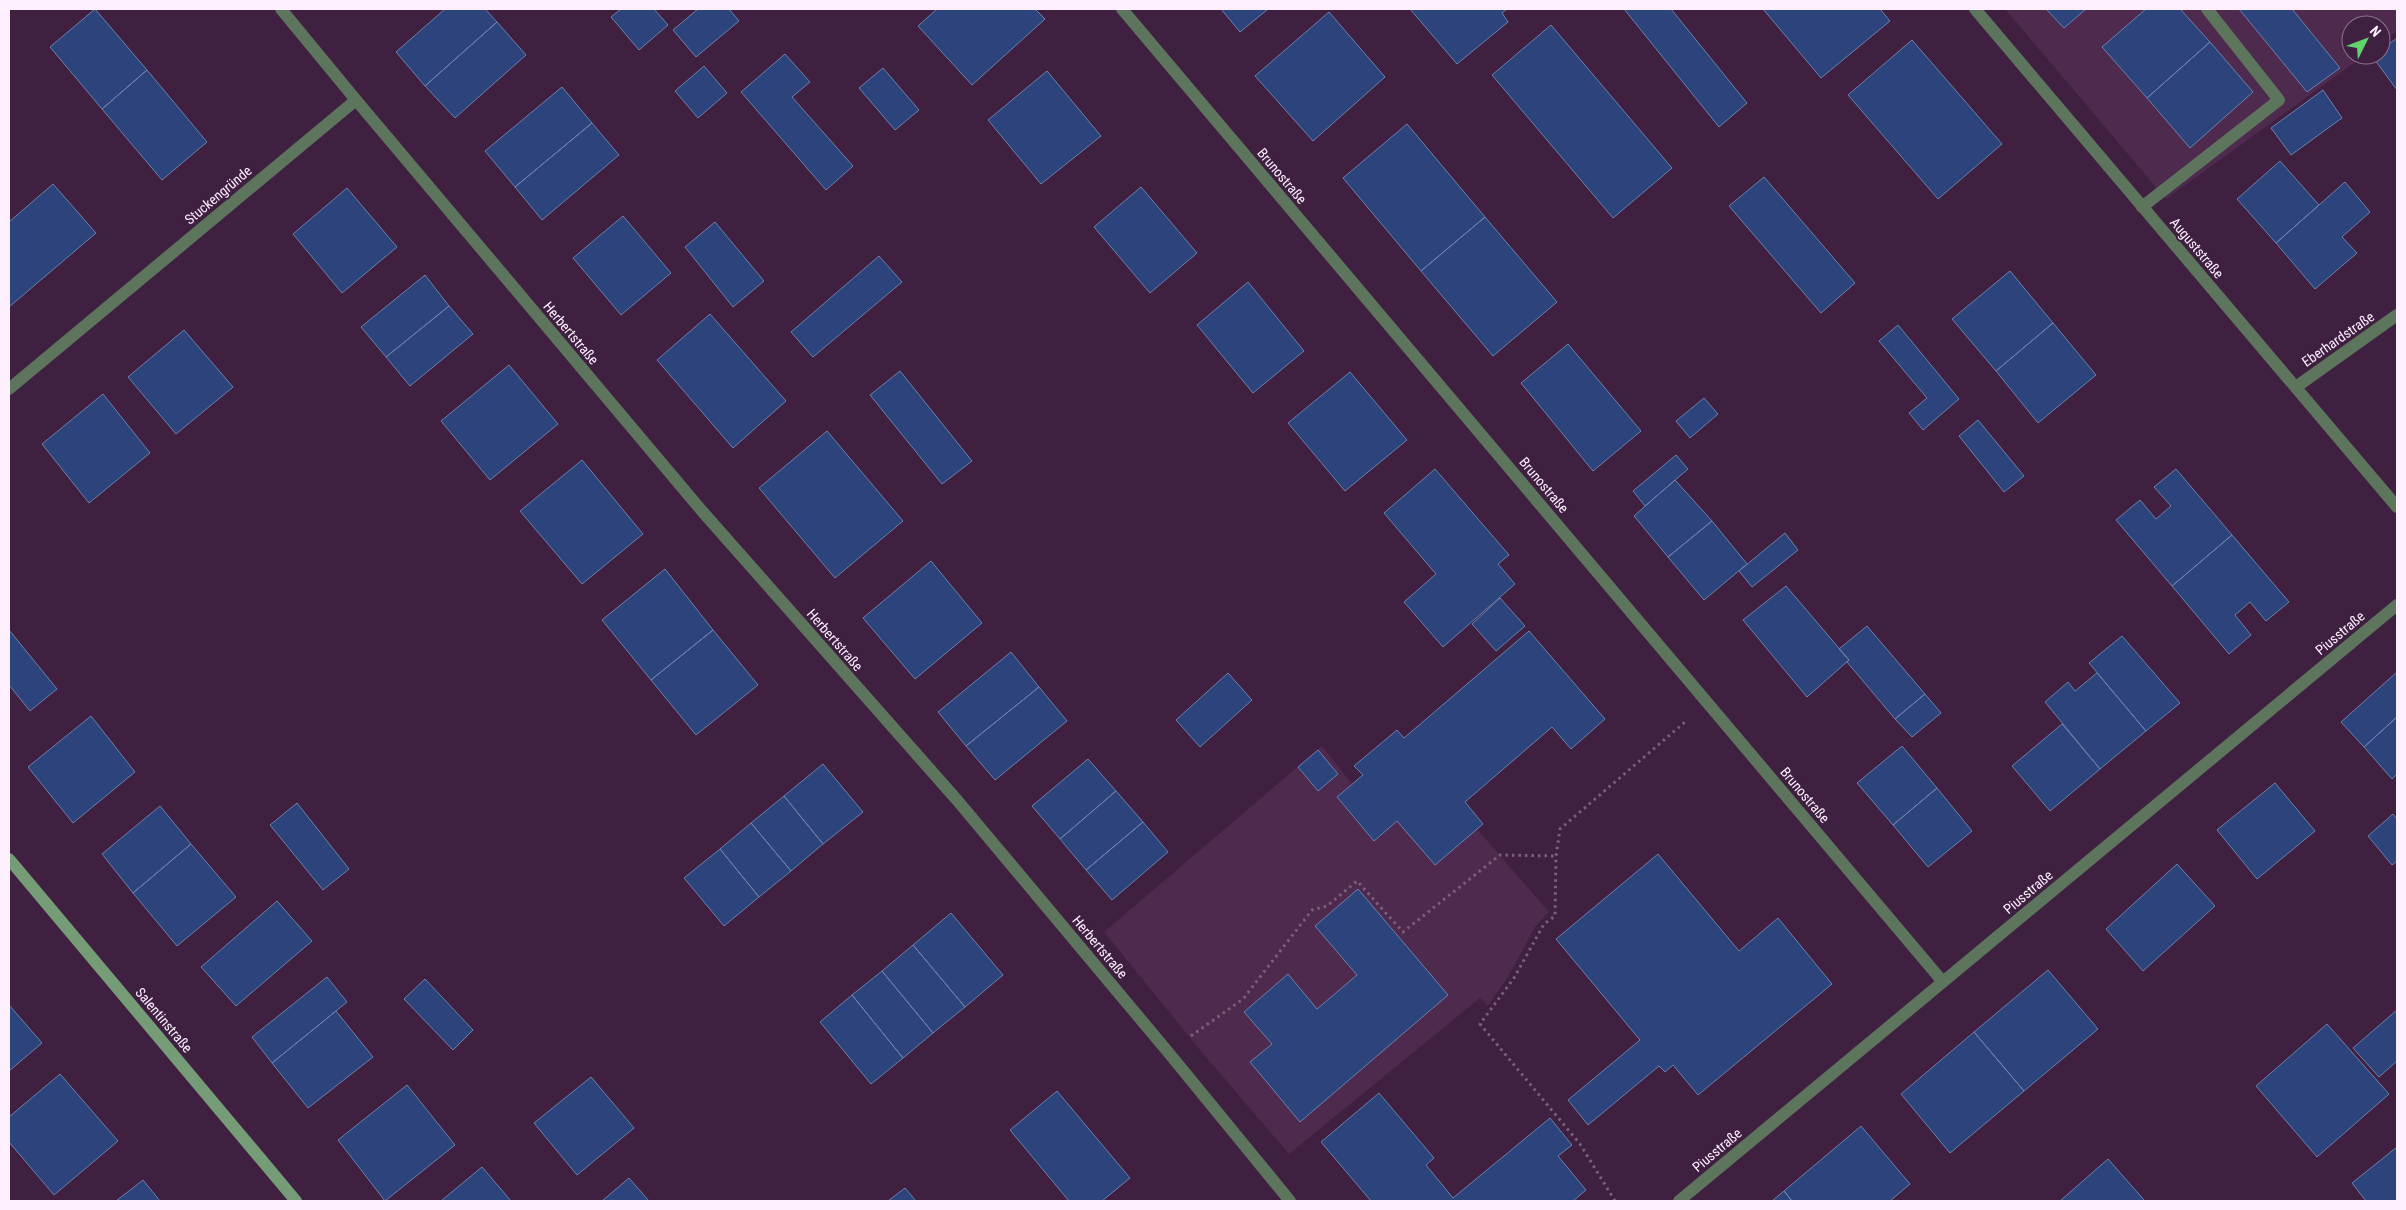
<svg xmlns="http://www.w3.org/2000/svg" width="2406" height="1210" viewBox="0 0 2406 1210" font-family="'Roboto Condensed',sans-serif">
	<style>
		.built { fill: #4e2a4f }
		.building { fill: #2c437b; stroke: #6d81ab }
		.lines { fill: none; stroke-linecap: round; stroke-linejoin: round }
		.path { stroke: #7a607b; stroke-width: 3; stroke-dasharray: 2.5 4; stroke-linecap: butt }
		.lane { stroke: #5d745d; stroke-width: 12 }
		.street { stroke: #5d745d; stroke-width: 12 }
		.secondary { stroke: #769c77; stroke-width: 12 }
		.labels { text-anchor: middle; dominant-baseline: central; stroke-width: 4; stroke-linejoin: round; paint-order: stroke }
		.street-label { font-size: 14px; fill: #feefff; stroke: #3f2040 }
	</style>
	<rect width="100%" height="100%" fill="#3f2040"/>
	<path class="built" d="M2005,9H2397V31L2381,43V25H2351V55H2365L2166,199Z
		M1322,746L1352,784L1337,798L1374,841L1397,821L1477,829L1549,912L1535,927L1508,977L1488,1006L1480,998L1289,1154L1200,1050L1104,932Z"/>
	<path class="building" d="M95,9L147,70L102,109L50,47Z
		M445,9H485L497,22L425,86L396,52Z
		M621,9H654L668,25L639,50L611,17Z
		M698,9H729L739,21L696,57L673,30Z
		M937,9H1035L1045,19L972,85L918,26Z
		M1221,9H1268L1240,32Z
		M1410,9H1507L1502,13L1508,22L1457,64Z
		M1624,9H1671L1747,103L1719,127Z
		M1763,9H1880L1890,21L1821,78Z
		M2046,9H2086L2064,28Z
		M2146,9H2180L2210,42L2147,98L2102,47Z
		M2239,9H2292L2340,68L2307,92Z
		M1329,12L1385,77L1313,141L1255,76Z
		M497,22L526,55L455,118L425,86Z
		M1551,25L1672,168L1613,218L1492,75Z
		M2397,38V90L2372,56L2381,55V50Z
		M1912,40L2002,144L1938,199L1848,95Z
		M2210,42L2253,92L2190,148L2147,98Z
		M785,54L810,82L792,97L853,166L826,190L741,92Z
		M704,66L727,93L698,118L675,91Z
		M883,68L919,110L895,130L859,88Z
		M147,70L207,142L162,180L102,109Z
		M1047,71L1101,136L1041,184L988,120Z
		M562,87L592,123L515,187L485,151Z
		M2323,90L2342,118L2291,155L2271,128Z
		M592,123L619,155L542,220L515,187Z
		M1407,124L1485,217L1421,271L1343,178Z
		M2280,161L2319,205L2276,243L2237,199Z
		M1764,177L1855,283L1821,313L1729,206Z
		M2345,182L2370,212L2342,237L2357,253L2315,289L2276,243Z
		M53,184L96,233L9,307V222Z
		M1141,187L1197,253L1150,293L1094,227Z
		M347,188L397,247L342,293L293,234Z
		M623,216L671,273L621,315L573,258Z
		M1485,217L1557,302L1493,356L1421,271Z
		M715,222L764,281L733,307L685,247Z
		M879,256L902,282L813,357L791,332Z
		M2010,271L2053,323L1996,371L1952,319Z
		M425,275L449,306L386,357L361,327Z
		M1248,282L1304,351L1253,393L1197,325Z
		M449,306L473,334L410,386L386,357Z
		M710,314L786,401L733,448L657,360Z
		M2053,323L2096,375L2038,423L1996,371Z
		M1898,325L1959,399L1923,430L1909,413L1927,398L1879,341Z
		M184,330L233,387L176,434L128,377Z
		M1568,344L1641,431L1593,471L1521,383Z
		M509,365L558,424L490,480L441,421Z
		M900,371L972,461L942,484L870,395Z
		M1350,372L1407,440L1345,491L1288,423Z
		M103,394L150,453L89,503L42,444Z
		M1704,398L1718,414L1690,438L1676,421Z
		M1978,420L2024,476L2004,492L1959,436Z
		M827,431L903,521L835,578L759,488Z
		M1676,455L1688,469L1645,506L1633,491Z
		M582,460L643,534L582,584L520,511Z
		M1435,469L1509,555L1498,564L1515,584L1443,647L1404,602L1436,574L1384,513Z
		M2176,469L2232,535L2172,586L2116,520L2140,500L2156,519L2171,506L2154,487Z
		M1675,480L1712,521L1668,557L1634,516Z
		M1712,521L1747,564L1704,600L1668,557Z
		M1785,533L1798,550L1752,587L1739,571Z
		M2232,535L2289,602L2266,621L2250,602L2235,615L2251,635L2229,654L2172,586Z
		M931,561L982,623L915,679L863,618Z
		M665,569L713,630L651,680L602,620Z
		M1786,586L1849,660L1807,697L1743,620Z
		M1500,598L1525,626L1496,651L1472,624Z
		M1867,626L1925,694L1895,719L1847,662L1849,660L1839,649Z
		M9,630L57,689L30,711L9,685Z
		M713,630L758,685L696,735L651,680Z
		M1529,631L1605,719L1571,749L1552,727L1465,802L1483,824L1435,865L1397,821L1374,841L1337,797L1363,775L1354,766L1397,730L1404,738Z
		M2122,636L2180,703L2146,731L2089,663Z
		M1011,652L1039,687L966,746L938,712Z
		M2397,672V717L2364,747L2341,722Z
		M1228,673L1252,700L1200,747L1176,720Z
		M2097,673L2146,731L2100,769L2045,702L2068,682L2075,691Z
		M1039,687L1067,721L995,780L966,746Z
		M1925,694L1941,713L1912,737L1895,719Z
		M91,716L135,772L73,823L28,767Z
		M2397,717V774L2392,779L2364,747Z
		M2062,724L2100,769L2050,811L2012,766Z
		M1902,746L1937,788L1893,825L1857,783Z
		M1318,750L1338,774L1318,791L1298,767Z
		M1088,759L1116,791L1060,839L1032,806Z
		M823,764L863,812L823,844L784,796Z
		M2275,783L2315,831L2257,879L2217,830Z
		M1937,788L1972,831L1928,867L1893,825Z
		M1116,791L1143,822L1086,870L1060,839Z
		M784,796L823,844L791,871L751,823Z
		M297,803L349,869L323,890L270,825Z
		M160,806L191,844L133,893L102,854Z
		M2393,814L2397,819V861L2392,865L2368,836Z
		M1143,822L1168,852L1112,900L1086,870Z
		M751,823L791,871L759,897L720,849Z
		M191,844L236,897L177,946L133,893Z
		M720,849L759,897L724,926L684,878Z
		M1658,854L1739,951L1778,918L1832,984L1698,1095L1673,1065L1665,1072L1659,1066L1588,1125L1568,1100L1640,1040L1556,939Z
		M2177,864L2215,906L2143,971L2106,929Z
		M1358,889L1448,995L1300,1122L1250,1062L1272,1044L1244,1012L1288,974L1317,1009L1357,975L1315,926Z
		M277,901L312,941L236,1006L201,967Z
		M951,913L1003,975L965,1007L913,945Z
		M913,945L965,1007L933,1033L882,971Z
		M2048,970L2098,1029L2024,1091L1974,1032Z
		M882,971L933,1033L903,1058L852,995Z
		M327,977L347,1002L272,1063L252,1037Z
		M425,979L473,1030L453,1050L404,999Z
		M852,995L903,1058L871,1084L820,1022Z
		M9,1005L42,1043L9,1071Z
		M2397,1010V1061L2379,1077L2353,1048Z
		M336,1011L373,1057L308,1108L272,1063Z
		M2327,1024L2389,1094L2317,1157L2256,1086Z
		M1974,1032L2024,1091L1950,1153L1901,1094Z
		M60,1074L118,1141L54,1195L9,1142V1117Z
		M591,1077L634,1128L577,1175L534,1123Z
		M407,1085L455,1145L385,1201L338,1140Z
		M1057,1091L1130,1178L1102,1201H1069L1010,1130Z
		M1379,1093L1434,1158L1426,1165L1453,1198L1550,1118L1572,1145L1558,1156L1586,1190L1573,1201H1371L1321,1142Z
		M1861,1126L1910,1184L1890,1201H1792L1784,1191Z
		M2397,1147V1201H2366L2352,1183Z
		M2108,1159L2145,1201H2060Z
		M482,1167L511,1201H441Z
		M629,1178L649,1201H602Z
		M143,1180L160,1201H116Z
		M905,1188L916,1201H888Z
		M1784,1191L1792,1201H1772Z"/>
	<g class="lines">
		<path class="path" d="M1191,1036L1243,999L1312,910L1327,906L1357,881L1403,932L1500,855L1556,856
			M1615,1201L1580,1144L1480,1024L1514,978L1544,924L1555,916L1556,856L1560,829L1685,722"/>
		<path class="lane" d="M2142,207L2279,100L2207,9"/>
		<path class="street" d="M1122,9L1943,982
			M1975,9L2397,507
			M356,100L702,511L957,800L1168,1052L1290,1201
			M2296,387L2397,315
			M9,389L356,100L281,9
			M1679,1201L2397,605"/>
		<path class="secondary" d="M9,859L296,1201"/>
	</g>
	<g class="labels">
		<g class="street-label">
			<text transform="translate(1282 176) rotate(50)">Brunostraße</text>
			<text transform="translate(218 195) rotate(-40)">Stuckengründe</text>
			<text transform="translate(2197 248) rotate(50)">Auguststraße</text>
			<text transform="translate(571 333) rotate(50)">Herbertstraße</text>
			<text transform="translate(2338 339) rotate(-35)">Eberhardstraße</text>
			<text transform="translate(1544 485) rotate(50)">Brunostraße</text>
			<text transform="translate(2340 633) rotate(-40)">Piusstraße</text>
			<text transform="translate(835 640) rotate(49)">Herbertstraße</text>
			<text transform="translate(1805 795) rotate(50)">Brunostraße</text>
			<text transform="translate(2028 892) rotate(-40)">Piusstraße</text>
			<text transform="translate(1100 947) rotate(50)">Herbertstraße</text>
			<text transform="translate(164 1020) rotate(50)">Salentinstraße</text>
			<text transform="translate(1717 1150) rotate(-40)">Piusstraße</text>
		</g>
	</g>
	<rect width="2406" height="1210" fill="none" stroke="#feefff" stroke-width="20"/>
	<g transform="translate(2366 40) rotate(48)"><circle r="24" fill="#3f2040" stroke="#8b738c"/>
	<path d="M0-4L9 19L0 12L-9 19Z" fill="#60d56a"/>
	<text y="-8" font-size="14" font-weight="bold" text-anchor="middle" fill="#feefff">N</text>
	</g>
</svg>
